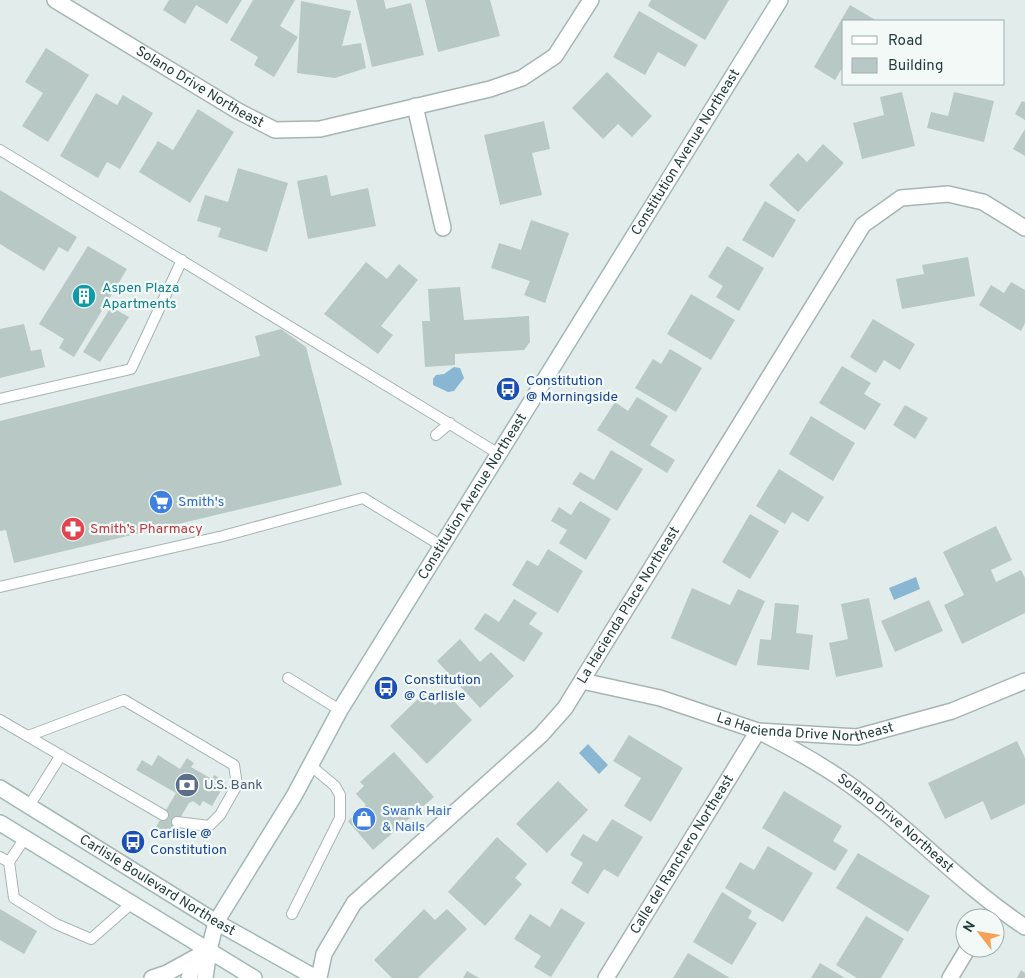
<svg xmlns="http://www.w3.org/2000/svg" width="1025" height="978" viewBox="0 0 1025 978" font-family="Overpass,sans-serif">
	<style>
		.water { fill: #89b7d3 }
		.building { fill: #b8c8c4 }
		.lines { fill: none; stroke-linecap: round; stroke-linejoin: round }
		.lane-casing { stroke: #a5b5b3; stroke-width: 12 }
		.street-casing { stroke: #a5b5b3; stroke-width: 18 }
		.secondary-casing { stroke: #a0b9b6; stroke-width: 18 }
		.lane { stroke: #fff; stroke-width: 10 }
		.street { stroke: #fff; stroke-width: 15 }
		.secondary { stroke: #fff; stroke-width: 15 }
		.labels { text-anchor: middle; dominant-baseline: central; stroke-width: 4.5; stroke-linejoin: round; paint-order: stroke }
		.street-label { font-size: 14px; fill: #223e3d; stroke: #f3f9f7 }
		.culture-label { font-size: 14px; fill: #0d838f; stroke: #f3f9f7; text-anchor: start }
		.transit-label { font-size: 14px; fill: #164399; stroke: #f3f9f7; text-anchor: start }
		.shop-label { font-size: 14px; fill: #366cbe; stroke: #f3f9f7; text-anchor: start }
		.health-label { font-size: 14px; fill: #be3a42; stroke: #f3f9f7; text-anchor: start }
		.service-label { font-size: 14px; fill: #4e5e75; stroke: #f3f9f7; text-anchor: start }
	</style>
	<rect width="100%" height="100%" fill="#e2edeb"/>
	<path class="water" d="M454,367L460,368L464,378L454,391L448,392L433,385V379L436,375L444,374Z
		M916,577L920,589L894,600L889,588Z
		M588,744L608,765L599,774L579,753Z"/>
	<path class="building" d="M169,0H242L227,24L196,5L185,24L163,10Z
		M253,0H295L280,26L298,37L274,77L254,65L258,57L230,40Z
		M356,0H384L386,9L411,3L424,55L372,67Z
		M425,0H490L500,36L438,52Z
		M651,0H729L705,40L648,6Z
		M301,1L351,11L342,46L361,43L366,68L335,78L297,73Z
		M850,5L877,21H844V65L835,80L814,67Z
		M639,11L698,45L685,67L658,52L645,75L613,57Z
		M46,48L89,75L48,142L22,126L43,93L25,82Z
		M607,72L652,116L632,137L618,124L603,139L572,108Z
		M902,92L915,146L862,159L853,123L884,115L880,97Z
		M954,92L994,101L984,142L927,128L931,112L948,116Z
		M96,93L117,105L123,95L153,113L120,169L107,162L98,178L60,156Z
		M1022,101L1025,102V120L1015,114Z
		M198,109L234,132L190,203L139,172L158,141L173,150Z
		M544,121L550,149L532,153L542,195L500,205L484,135Z
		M1025,129V156L1013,149Z
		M823,144L844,163L798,212L769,185L798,153L807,162Z
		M238,168L288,183L267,252L218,237L221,228L197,221L205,195L228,202Z
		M327,175L331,196L368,188L376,226L308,239L297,181Z
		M0,190L77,237L68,252L59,247L44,271L0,244Z
		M765,201L796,220L773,258L742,240Z
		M531,220L569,233L545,303L524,295L530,281L491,268L499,243L521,250Z
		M88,246L127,269L74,357L59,348L64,339L39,324Z
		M727,246L764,268L739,311L716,297L723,286L708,277Z
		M968,257L975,296L902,309L896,279L924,274L922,265Z
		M366,262L387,279L399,264L418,280L381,326L393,335L378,354L324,314Z
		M1011,282L1025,290V323L1021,331L979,305L991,285L1004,293Z
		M460,287L464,320L529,316L530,342L524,350L455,354V365L425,367L422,321H430L428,289Z
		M691,294L735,320L711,360L667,334Z
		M111,307L129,317L100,362L83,352Z
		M873,319L915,344L900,370L884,360L876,373L850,357Z
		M24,324L31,351L41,349L45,367L0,378V329Z
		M281,329L306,347L342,485L14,563L6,530L0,531V421L260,356L255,336Z
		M670,349L702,368L676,412L635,388L653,359L661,364Z
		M842,366L871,383L864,394L881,404L865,430L819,403Z
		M637,397L668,416L650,445L675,460L667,473L597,430L615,402L628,411Z
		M905,405L928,418L915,439L893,425Z
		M811,416L855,443L833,481L789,454Z
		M611,450L643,469L617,511L572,484L580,472L594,480Z
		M779,469L824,497L808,522L792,512L785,524L756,506Z
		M580,501L611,519L586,560L559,543L567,530L551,521L559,507L571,515Z
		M750,514L779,531L750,579L722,562Z
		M996,526L1012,560L991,570L996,582L1021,570L1025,578V613L962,644L944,605L964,595L943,552Z
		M548,549L583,571L558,613L512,585L527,560L538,566Z
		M692,588L730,605L738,589L765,601L736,666L671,638Z
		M869,598L883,667L836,677L829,643L848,639L841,604Z
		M514,599L537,613L529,624L543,633L524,662L474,629L485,613L499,622Z
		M929,600L943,631L895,652L881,621Z
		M775,603L799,605L796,633L813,635L809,670L757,665L760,639L771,640Z
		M460,639L480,662L491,652L514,676L480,708L437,661Z
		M424,693L435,705L447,694L472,720L427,764L390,726Z
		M629,735L683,768L651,822L624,806L641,778L613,761Z
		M1017,741L1025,758V804L991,820L983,801L945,819L928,783Z
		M394,752L434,797L373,850L348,821L366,805L356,794L364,786L360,782Z
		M158,755L180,769L187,758L194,763L191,767L212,779L214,775L226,782L212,806L203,801L200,806L193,801L189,803L170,835L156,827L176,793L136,770L142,760L152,766Z
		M558,781L588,810L547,853L516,824Z
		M784,791L842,826L833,841L848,850L835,871L762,828Z
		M612,819L643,837L618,877L604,869L588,894L571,883L583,863L570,855L583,834L597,842Z
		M497,837L527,864L515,878L522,884L485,926L448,892Z
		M768,846L813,873L783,922L725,888L740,862L754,870Z
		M858,853L930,896L908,932L836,888Z
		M722,892L752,911L748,918L757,923L732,965L693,942Z
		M561,908L585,923L551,977L534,967L541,956L514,939L530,914L550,927Z
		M0,909L37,931L24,954L0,940Z
		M424,909L435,920L447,909L467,929L418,978H392L374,960Z
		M866,916L904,939L881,978H857L836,965Z
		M688,953L730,978H673Z
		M820,963L845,978H811Z
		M1021,970L1025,973V978H1017Z
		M467,971L479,978H463Z"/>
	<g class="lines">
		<g class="lane-casing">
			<path id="lane" d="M0,150L499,454
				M0,399L131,369L182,260
				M436,435L450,423
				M0,587L223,536L363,498L442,546
				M288,678L340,710
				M0,720L163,815
				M28,736L124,700L234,765L237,785L220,815L209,826L177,822
				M29,806L61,755
				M0,857L9,862L14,898L56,924L91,939L132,903
				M9,862L25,838
				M292,914L340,818V795L335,786L310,765"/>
		</g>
		<g class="street-casing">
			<g id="street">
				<path id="s1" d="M55,0L238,111L275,130L320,129L490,89L522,78L555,56L591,0"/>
				<path d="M415,106L443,228"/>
				<path id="s2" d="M582,681L660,698L758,731L857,737L952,711L1025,681"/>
				<path d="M152,978L167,973L207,951"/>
				<path id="s3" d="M319,978L324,954L354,903L541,735L565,708L863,225L901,198L948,194L983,202L1025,228"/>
				<path id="s4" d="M606,978L758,731C792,748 823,765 853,787C913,831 963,886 1025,927"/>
				<path d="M950,978L968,948"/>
			</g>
		</g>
		<g class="secondary-casing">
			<g id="secondary">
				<path id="s5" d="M0,788L216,922L316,978"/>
				<path d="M0,823L254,978"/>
				<path d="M189,978L192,968L209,950"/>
				<path id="s6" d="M205,978L209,950L216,922L294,796L340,710L780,0"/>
			</g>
		</g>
		<use href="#lane" class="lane"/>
		<use href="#street" class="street"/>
		<use href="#secondary" class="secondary"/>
	</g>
	<defs>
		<g id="building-disc" transform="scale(1.25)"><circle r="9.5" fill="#0f9aa8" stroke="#f3f9f7"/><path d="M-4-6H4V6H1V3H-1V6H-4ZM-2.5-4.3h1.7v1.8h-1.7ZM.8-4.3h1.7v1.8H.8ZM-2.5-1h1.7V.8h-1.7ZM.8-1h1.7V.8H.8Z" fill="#fff"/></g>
		<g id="bus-disc" transform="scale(1.25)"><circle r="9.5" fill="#1a4fb4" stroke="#f3f9f7"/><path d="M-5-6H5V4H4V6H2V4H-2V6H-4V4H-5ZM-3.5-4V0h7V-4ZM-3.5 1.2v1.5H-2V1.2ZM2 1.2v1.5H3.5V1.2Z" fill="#fff"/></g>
		<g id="supermarket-disc" transform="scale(1.25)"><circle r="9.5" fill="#3f7fe0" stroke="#f3f9f7"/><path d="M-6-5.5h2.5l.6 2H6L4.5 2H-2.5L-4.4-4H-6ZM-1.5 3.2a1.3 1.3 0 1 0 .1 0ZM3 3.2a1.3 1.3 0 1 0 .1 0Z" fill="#fff"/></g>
		<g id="pharmacy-disc" transform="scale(1.25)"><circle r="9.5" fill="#e0444e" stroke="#f3f9f7"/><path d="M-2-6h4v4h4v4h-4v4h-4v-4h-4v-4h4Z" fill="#fff"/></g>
		<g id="bank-disc" transform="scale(1.25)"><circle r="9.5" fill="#5c6f8a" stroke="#f3f9f7"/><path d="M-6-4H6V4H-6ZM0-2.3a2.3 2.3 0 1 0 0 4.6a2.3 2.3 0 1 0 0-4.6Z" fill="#fff"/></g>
		<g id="shop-disc" transform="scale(1.25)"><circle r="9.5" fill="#3f7fe0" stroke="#f3f9f7"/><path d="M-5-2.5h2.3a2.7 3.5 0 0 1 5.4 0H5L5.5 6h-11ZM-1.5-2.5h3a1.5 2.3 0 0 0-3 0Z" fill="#fff"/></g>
	</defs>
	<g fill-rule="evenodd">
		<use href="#building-disc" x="84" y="296"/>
		<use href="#bus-disc" x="508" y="389"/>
		<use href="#supermarket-disc" x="161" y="502"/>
		<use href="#pharmacy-disc" x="73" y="529"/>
		<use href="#bus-disc" x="386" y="688"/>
		<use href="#bank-disc" x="187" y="785"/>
		<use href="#shop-disc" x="364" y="819"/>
		<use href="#bus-disc" x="133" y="842"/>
	</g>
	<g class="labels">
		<g class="street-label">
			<text stroke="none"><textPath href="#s1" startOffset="169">Solano Drive Northeast</textPath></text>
			<text stroke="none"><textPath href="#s6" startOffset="959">Constitution Avenue Northeast</textPath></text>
			<text stroke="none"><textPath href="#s6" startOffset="554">Constitution Avenue Northeast</textPath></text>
			<text stroke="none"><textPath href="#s3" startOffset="492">La Hacienda Place Northeast</textPath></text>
			<text stroke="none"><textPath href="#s2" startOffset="230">La Hacienda Drive Northeast</textPath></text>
			<text stroke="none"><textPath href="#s4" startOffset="456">Solano Drive Northeast</textPath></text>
			<text stroke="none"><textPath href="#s4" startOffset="145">Calle del Ranchero Northeast</textPath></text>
			<text stroke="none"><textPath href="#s5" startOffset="185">Carlisle Boulevard Northeast</textPath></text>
		</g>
		<g class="culture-label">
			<text x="102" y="288">Aspen Plaza<tspan x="102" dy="16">Apartments</tspan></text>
		</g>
		<g class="transit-label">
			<text x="526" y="381">Constitution<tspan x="526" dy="16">@ Morningside</tspan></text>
			<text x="404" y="680">Constitution<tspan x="404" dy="16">@ Carlisle</tspan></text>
			<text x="150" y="834">Carlisle @<tspan x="150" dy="16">Constitution</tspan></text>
		</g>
		<g class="shop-label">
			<text x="178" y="502">Smith's</text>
			<text x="382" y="811">Swank Hair<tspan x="382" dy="16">&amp; Nails</tspan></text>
		</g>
		<g class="health-label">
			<text x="90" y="529">Smith’s Pharmacy</text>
		</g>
		<g class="service-label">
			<text x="204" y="785">U.S. Bank</text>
		</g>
	</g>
	<rect x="842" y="20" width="162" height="65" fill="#f3f9f7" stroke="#9faead"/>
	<rect x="852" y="36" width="25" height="8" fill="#ffffff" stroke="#9faead"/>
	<text x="888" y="45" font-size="15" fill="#223e3d">Road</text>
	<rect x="852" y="58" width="25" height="15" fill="#b8c8c4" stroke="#9faead"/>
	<text x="888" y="70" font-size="15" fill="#223e3d">Building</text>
	<g transform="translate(980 933) rotate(301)"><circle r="24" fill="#f3f9f7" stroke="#9faead"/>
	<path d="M0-4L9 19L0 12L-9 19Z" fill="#f5a258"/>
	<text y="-8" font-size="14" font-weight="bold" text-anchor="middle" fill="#223e3d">N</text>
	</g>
</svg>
